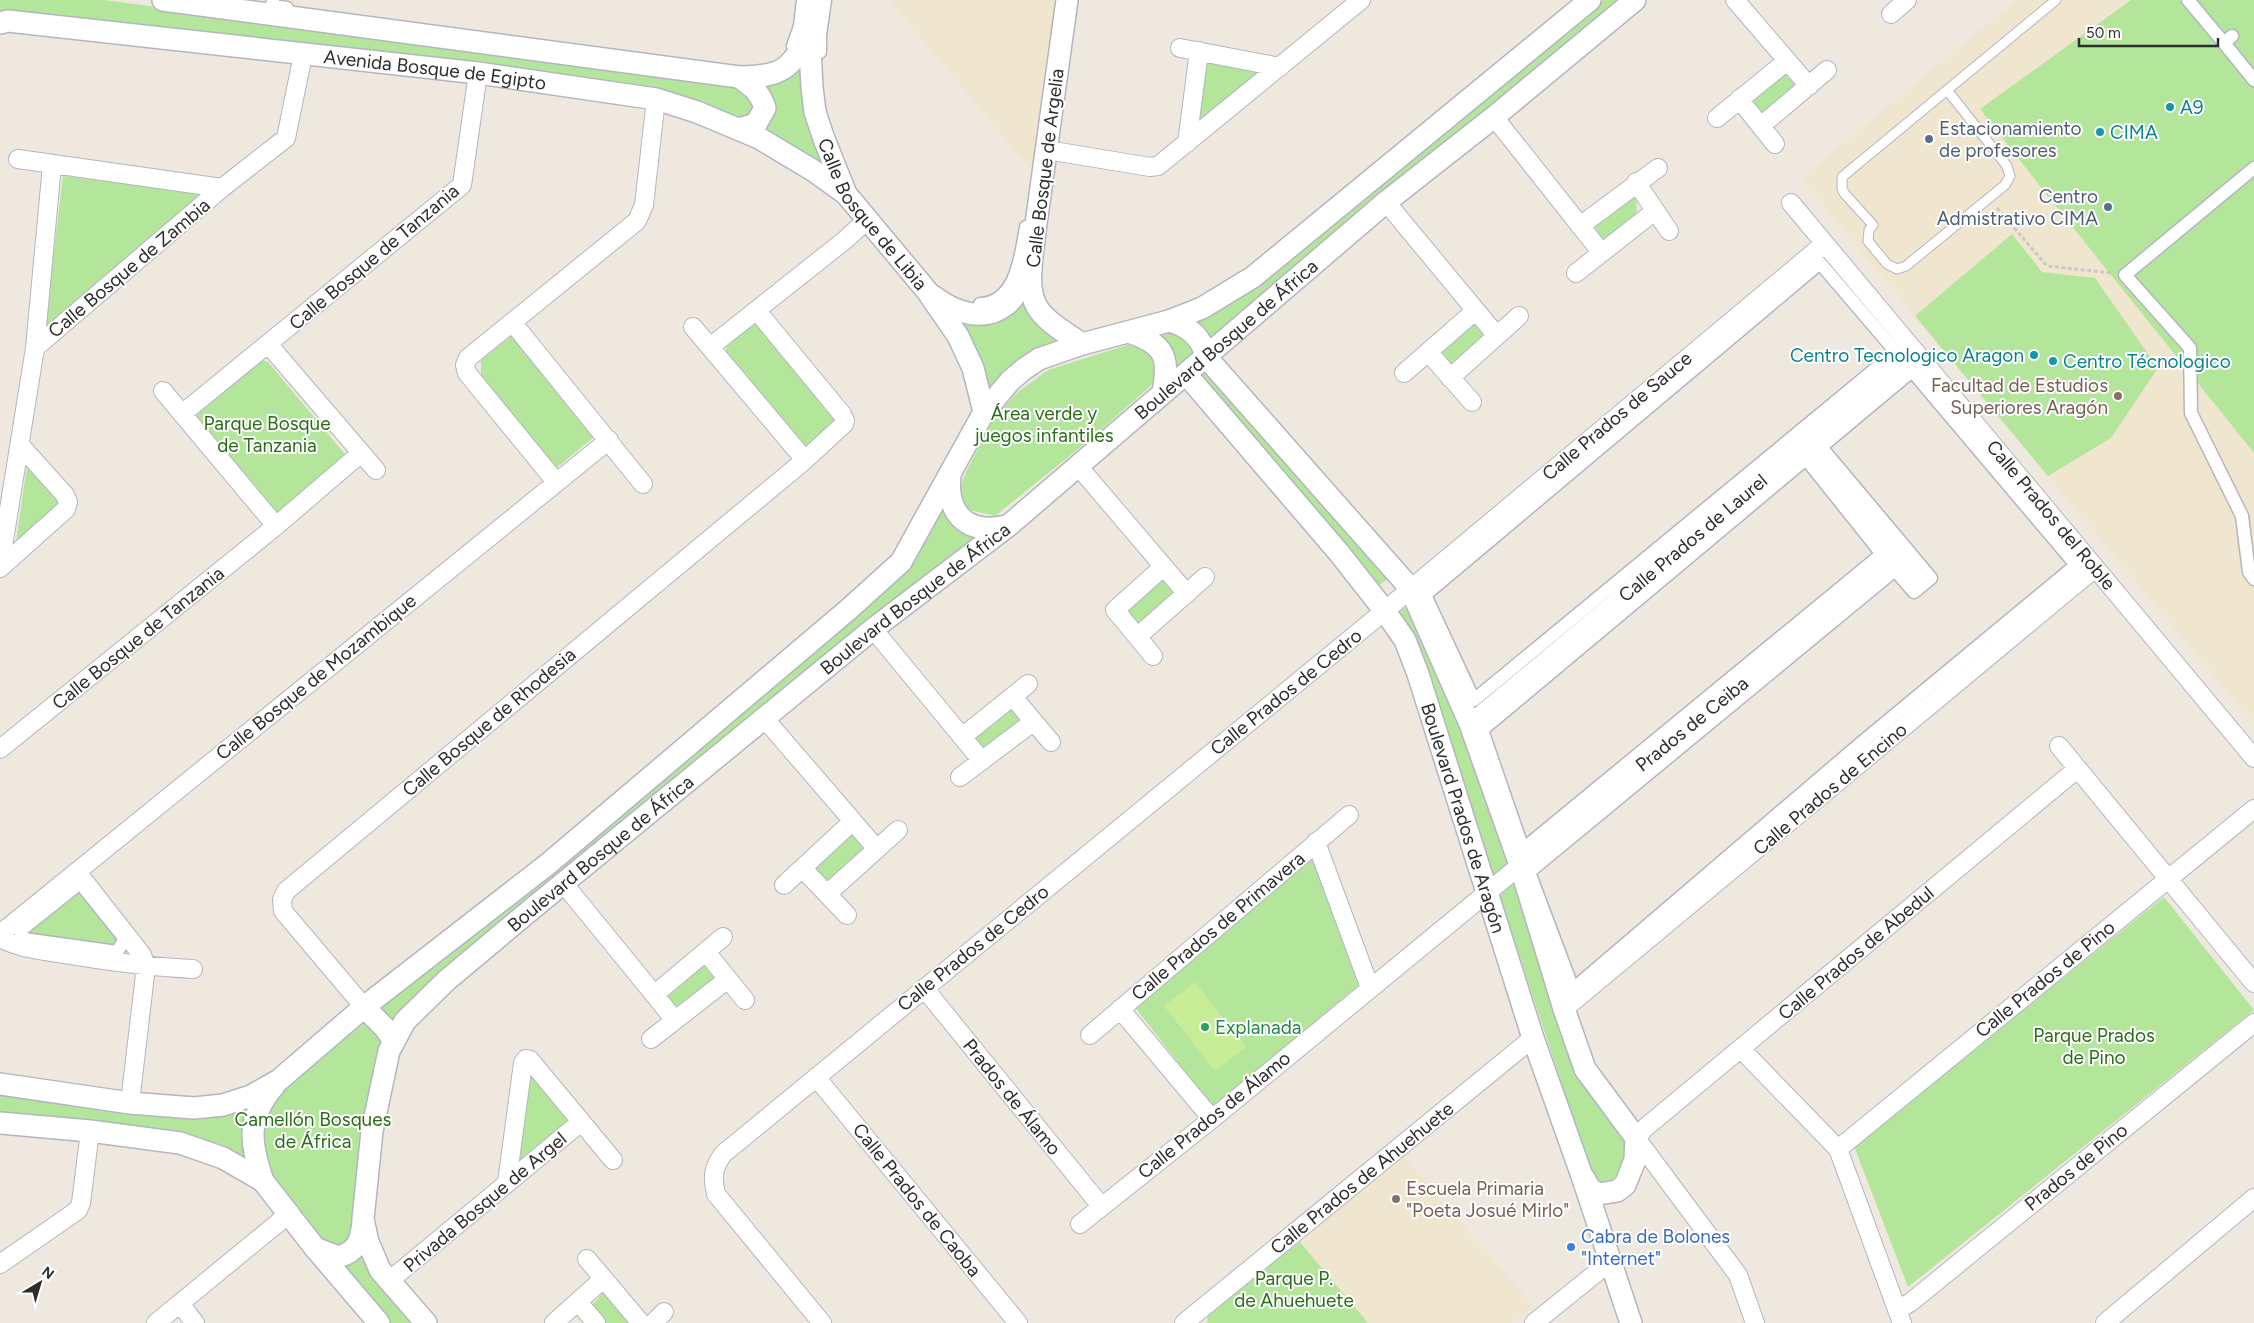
<svg xmlns="http://www.w3.org/2000/svg" width="2254" height="1323" viewBox="0 0 2254 1323" font-family="Figtree,sans-serif">
	<style>
		.education { fill: #f0e6cf }
		.green { fill: #b3e59b }
		.pitch { fill: #c7ed97 }
		.lines { fill: none; stroke-linecap: round; stroke-linejoin: round }
		.service-casing { stroke: #b3b5c0; stroke-width: 11 }
		.pedestrian-casing { stroke: #b3b5c0; stroke-width: 15 }
		.minor-casing { stroke: #b3b5c0; stroke-width: 20 }
		.tertiary-casing { stroke: #b3b5c0; stroke-width: 24 }
		.path { stroke: #c8c8c8; stroke-width: 3; stroke-dasharray: 4 2.5; stroke-linecap: butt }
		.service { stroke: #fff; stroke-width: 9 }
		.pedestrian { stroke: #fff; stroke-width: 12 }
		.minor { stroke: #fff; stroke-width: 18 }
		.tertiary { stroke: #fff; stroke-width: 21 }
		.culture-dot { fill: #0f9aa8; stroke: #fff; stroke-width: 2 }
		.service-dot { fill: #5c6f8a; stroke: #fff; stroke-width: 2 }
		.education-dot { fill: #8d6e63; stroke: #fff; stroke-width: 2 }
		.leisure-dot { fill: #2e9e5b; stroke: #fff; stroke-width: 2 }
		.shop-dot { fill: #3f7fe0; stroke: #fff; stroke-width: 2 }
		.labels { text-anchor: middle; dominant-baseline: central; stroke-width: 4; stroke-linejoin: round; paint-order: stroke }
		.street-label { font-size: 19px; fill: #2d2d2d; stroke: #fff }
		.culture-label { font-size: 19px; fill: #0d838f; stroke: #fff; text-anchor: start }
		.service-label { font-size: 19px; fill: #4e5e75; stroke: #fff; text-anchor: start }
		.education-label { font-size: 19px; fill: #785e54; stroke: #fff; text-anchor: end }
		.park-label { font-size: 19px; fill: #2a6d19; stroke: #fff }
		.leisure-label { font-size: 19px; fill: #27864d; stroke: #fff; text-anchor: start }
		.shop-label { font-size: 19px; fill: #366cbe; stroke: #fff; text-anchor: start }
	</style>
	<rect width="100%" height="100%" fill="#eee8df"/>
	<path class="education" d="M889,0H1057L1035,175Z
		M2016,0H2254V724L1801,178Z
		M1403,1156L1534,1306L1512,1323H1368L1300,1242Z"/>
	<path class="green" d="M0,0H104L736,84L757,102L748,120L0,14Z
		M1603,0H1623L1206,345L1188,321L1577,23Z
		M2131,0H2254V453L2050,199L1980,109Z
		M1207,59L1265,71L1195,128Z
		M803,64L824,166L761,129L759,85C779,83 789,79 803,64Z
		M1781,69L1796,86L1764,117L1747,97Z
		M63,176L204,193L44,333Z
		M1636,186L1637,216L1604,241L1592,223Z
		M2012,234L2042,272L2095,278L2158,368L2111,438L2048,476L1915,316Z
		M1024,291L1061,341L989,390L955,317Z
		M758,320L839,420L804,448L725,358L727,344Z
		M1473,322L1487,338L1453,369L1438,352Z
		M1179,329L1194,349L1189,360L1175,370L1151,332Z
		M513,335L594,437L555,469L481,376V360Z
		M1143,340L1163,375L1088,441L995,516L966,509L958,492L967,470L994,418L1018,392L1048,370Z
		M259,359L268,362L344,453L342,462L282,513H272L195,420V411Z
		M1208,370L1390,577L1377,587L1201,378L1203,373Z
		M27,465L61,504L16,543Z
		M945,503L980,537L393,1024L375,1013L385,1002L904,571Z
		M1160,576L1176,593L1133,630L1119,613Z
		M1404,608H1409L1459,718L1579,1072L1626,1143C1626,1155 1619,1178 1607,1184L1601,1182L1591,1173L1449,741L1398,618L1399,612Z
		M1014,703L1026,719L984,753L970,738Z
		M853,828L869,847L826,884L811,868Z
		M1312,859L1360,984L1213,1107L1134,1006Z
		M80,883L125,939L117,952L61,944L20,931Z
		M2164,897L2254,1010L1908,1287L1854,1146Z
		M703,962L719,978L678,1010L664,993Z
		M361,1022L376,1025L386,1036L356,1236L346,1247L328,1249L291,1205L265,1165L261,1126L269,1097Z
		M529,1067L576,1123L517,1165Z
		M0,1090L200,1120L250,1108V1162L223,1145L170,1132L0,1115Z
		M1300,1242L1368,1323H1207L1208,1312Z
		M364,1244L418,1323H386L342,1264Z
		M606,1289L636,1323H603L590,1308Z"/>
	<path class="pitch" d="M1195,982L1246,1047L1215,1071L1164,1006Z"/>
	<g class="lines">
		<g class="service-casing">
			<path id="service" d="M1947,90L2007,166L2010,176L2005,185L1906,266L1897,269L1887,264L1868,241L1869,230L1873,225L1844,193L1842,188V177L2056,0"/>
		</g>
		<g class="pedestrian-casing">
			<path id="pedestrian" d="M273,0L272,6L287,8
				M2188,0L2224,43
				M2232,36L2224,43L2254,80
				M793,46L800,26L803,0
				M820,52V35L825,0
				M2254,168L2125,275L2190,348L2191,413L2242,516L2249,572L2254,579
				M1820,263L1896,352L1474,700L1425,595Z
				M980,304C1017,303 1021,254 1026,227
				M1912,371L2076,565L1861,743L1573,989L1529,872L1895,570L1914,592L1931,578L1821,447Z
				M1806,459L1882,554L1523,849L1482,730Z
				M80,883L125,939L117,952L24,939L20,931Z"/>
		</g>
		<g class="minor-casing">
			<path id="minor" d="M1735,0L1809,86
				M1891,14L1907,0
				M809,33L814,0
				M1180,48L1280,67
				M1739,99L1775,144
				M1494,117L1601,252
				M1717,118L1787,61
				M1762,125L1827,70
				M1187,143L1199,51
				M1047,150L1150,167L1158,166L1361,0
				M18,159L222,188
				M1636,182L1669,231
				M1386,202L1497,336
				M1791,203L2254,758
				M1580,226L1658,168
				M1576,273L1655,211
				M512,322L643,484
				M693,327L805,460
				M268,344L376,470
				M710,347L845,240L868,219
				M35,348L222,188L286,138L303,55
				M1429,353L1472,402
				M1404,373L1475,311
				M1450,378L1519,316
				M163,391L276,526
				M182,414L462,185L478,73
				M1804,444L1917,579
				M1078,466L1187,594
				M556,482L467,373L465,365L468,358L637,221L644,205L656,99
				M0,565L35,348L52,165
				M0,568L66,509L68,502L65,495L20,445
				M873,629L982,761
				M1137,637L1205,577
				M1153,656L1115,610L1163,567
				M1013,697L1051,742
				M764,718L876,848
				M1470,724L1916,352
				M962,737L1028,684
				M2059,746L2254,983
				M0,749L276,526L361,453
				M960,777L1033,722
				M1316,842L1370,988
				M803,869L847,915
				M77,872L142,955L146,966L130,1103
				M564,884L674,1019
				M784,885L853,821
				M827,894L898,830
				M0,934L609,440
				M0,938C20,949 41,950 63,954C106,961 149,967 193,969
				M706,952L745,1000
				M924,988L1101,1206
				M654,995L723,937
				M364,1007L283,911L282,900L286,891L805,460L844,424L845,421L842,414L757,311
				M1120,1009L1212,1119
				M1564,1009L2095,568
				M1090,1035L1349,815
				M651,1039L728,979
				M1741,1049L1838,1149L1902,1323
				M816,1077L1018,1323
				M1838,1149L2254,809
				M507,1182L523,1063L526,1059L530,1060L613,1160
				M1080,1224L1212,1119L1896,556
				M587,1259L641,1323
				M0,1264L78,1210L81,1203L90,1131
				M389,1281L581,1122
				M578,1302L596,1323
				M180,1304L195,1323
				M1897,1310L1911,1302L2254,1023
				M156,1323L290,1213
				M554,1323L603,1279
				M653,1323L664,1312
				M822,1323L716,1194C712,1177 713,1168 723,1154L1376,618L1824,244
				M1184,1323L1533,1038
				M1534,1323L1611,1261
				M1755,1323L1738,1275L1636,1138L1646,1127L2077,769
				M2105,1323L2254,1198"/>
		</g>
		<g class="tertiary-casing">
			<g id="tertiary">
				<path d="M163,0L739,77C780,77 792,70 809,33"/>
				<path d="M1067,0L1035,231C1033,254 1025,286 1037,307C1047,323 1068,334 1082,344"/>
				<path id="s1" d="M0,23L8,21L478,73L656,99L697,112L759,138L814,171L846,194"/>
				<path id="s2" d="M809,33L812,87L815,112L824,139L846,194L927,291L958,336L973,368L984,412"/>
				<path d="M738,129L756,124L765,108C760,92 752,86 739,77"/>
				<path d="M933,296C954,312 983,323 1006,305C1017,296 1024,281 1031,270"/>
				<path d="M1169,321C1189,326 1202,337 1206,357L1410,588L1470,724L1520,865L1564,1009L1585,1069L1636,1138L1635,1160L1625,1185L1617,1191L1599,1194L1590,1189L1584,1178"/>
				<path d="M1129,332C1164,344 1170,356 1163,392"/>
				<path id="s3" d="M1186,374L1340,554L1384,610L1405,640L1418,674L1533,1038L1582,1176L1631,1323"/>
				<path d="M950,476C947,501 956,525 984,528C992,529 1000,527 1008,526"/>
				<path d="M364,1007L385,1028L393,1040"/>
				<path d="M0,1084L130,1103L194,1108L223,1105L251,1096L279,1080L364,1007L548,864L849,609L901,562L984,412L1010,381L1024,369L1039,359L1082,344L1169,321L1202,308L1253,277L1590,0"/>
				<path d="M0,1123L90,1131L180,1143L223,1158L263,1181L315,1248L379,1323"/>
				<path d="M263,1181C250,1142 246,1119 274,1086"/>
				<path d="M315,1248L338,1257C357,1252 361,1241 363,1222"/>
				<path id="s4" d="M426,1323L380,1270L368,1242L363,1219L372,1131L389,1051L405,1021L447,980L533,908L873,629L1008,526L1386,202L1494,117L1635,0"/>
			</g>
		</g>
		<path class="path" d="M1997,208L2047,266L2112,273"/>
		<use href="#service" class="service"/>
		<use href="#pedestrian" class="pedestrian"/>
		<use href="#minor" class="minor"/>
		<use href="#tertiary" class="tertiary"/>
	</g>
	<g class="culture-dot">
		<circle cx="2170" cy="107" r="5"/>
		<circle cx="2100" cy="132" r="5"/>
		<circle cx="2034" cy="355" r="5"/>
		<circle cx="2053" cy="361" r="5"/>
	</g>
	<g class="service-dot">
		<circle cx="1929" cy="139" r="5"/>
		<circle cx="2108" cy="207" r="5"/>
	</g>
	<g class="education-dot">
		<circle cx="2118" cy="396" r="5"/>
		<circle cx="1396" cy="1199" r="5"/>
	</g>
	<circle class="leisure-dot" cx="1205" cy="1027" r="5"/>
	<circle class="shop-dot" cx="1571" cy="1247" r="5"/>
	<g class="labels">
		<g class="street-label">
			<text stroke="none"><textPath href="#s1" startOffset="438">Avenida Bosque de Egipto</textPath></text>
			<text transform="translate(1045 168) rotate(-83)">Calle Bosque de Argelia</text>
			<text stroke="none"><textPath href="#s2" startOffset="198">Calle Bosque de Libia</textPath></text>
			<text transform="translate(374 257) rotate(-40)">Calle Bosque de Tanzania</text>
			<text transform="translate(129 268) rotate(-40)">Calle Bosque de Zambia</text>
			<text stroke="none"><textPath href="#s4" startOffset="1396">Boulevard Bosque de África</textPath></text>
			<text transform="translate(1617 416) rotate(-40)">Calle Prados de Sauce</text>
			<text transform="translate(2051 515) rotate(50)">Calle Prados del Roble</text>
			<text transform="translate(1693 538) rotate(-40)">Calle Prados de Laurel</text>
			<text stroke="none"><textPath href="#s4" startOffset="991">Boulevard Bosque de África</textPath></text>
			<text transform="translate(138 638) rotate(-39)">Calle Bosque de Tanzania</text>
			<text transform="translate(316 677) rotate(-39)">Calle Bosque de Mozambique</text>
			<text transform="translate(1286 692) rotate(-39)">Calle Prados de Cedro</text>
			<text transform="translate(489 722) rotate(-40)">Calle Bosque de Rhodesia</text>
			<text transform="translate(1692 724) rotate(-39)">Prados de Ceiba</text>
			<text transform="translate(1830 789) rotate(-40)">Calle Prados de Encino</text>
			<text stroke="none"><textPath href="#s3" startOffset="532">Boulevard Prados de Aragón</textPath></text>
			<text stroke="none"><textPath href="#s4" startOffset="586">Boulevard Bosque de África</textPath></text>
			<text transform="translate(1218 926) rotate(-40)">Calle Prados de Primavera</text>
			<text transform="translate(973 948) rotate(-39)">Calle Prados de Cedro</text>
			<text transform="translate(1856 953) rotate(-40)">Calle Prados de Abedul</text>
			<text transform="translate(2045 979) rotate(-39)">Calle Prados de Pino</text>
			<text transform="translate(1012 1097) rotate(51)">Prados de Álamo</text>
			<text transform="translate(1214 1115) rotate(-39)">Calle Prados de Álamo</text>
			<text transform="translate(2076 1167) rotate(-39)">Prados de Pino</text>
			<text transform="translate(1362 1178) rotate(-39)">Calle Prados de Ahuehuete</text>
			<text transform="translate(917 1200) rotate(51)">Calle Prados de Caoba</text>
			<text transform="translate(485 1202) rotate(-40)">Privada Bosque de Argel</text>
		</g>
		<g class="culture-label">
			<text x="2180" y="107">A9</text>
			<text x="2110" y="132">CIMA</text>
			<text x="2024" y="355" text-anchor="end">Centro Tecnologico Aragon</text>
			<text x="2063" y="361">Centro Técnologico</text>
		</g>
		<g class="service-label">
			<text x="1939" y="128">Estacionamiento<tspan x="1939" dy="22">de profesores</tspan></text>
			<text x="2098" y="196" text-anchor="end">Centro<tspan x="2098" dy="22">Admistrativo CIMA</tspan></text>
		</g>
		<g class="education-label">
			<text x="2108" y="385">Facultad de Estudios<tspan x="2108" dy="22">Superiores Aragón</tspan></text>
			<text x="1406" y="1188" text-anchor="start">Escuela Primaria<tspan x="1406" dy="22">"Poeta Josué Mirlo"</tspan></text>
		</g>
		<g class="park-label">
			<text x="1044" y="413">Área verde y<tspan x="1044" dy="22">juegos infantiles</tspan></text>
			<text x="267" y="423">Parque Bosque<tspan x="267" dy="22">de Tanzania</tspan></text>
			<text x="2094" y="1035">Parque Prados<tspan x="2094" dy="22">de Pino</tspan></text>
			<text x="313" y="1119">Camellón Bosques<tspan x="313" dy="22">de África</tspan></text>
			<text x="1294" y="1278">Parque P.<tspan x="1294" dy="22">de Ahuehuete</tspan></text>
		</g>
		<g class="leisure-label">
			<text x="1215" y="1027">Explanada</text>
		</g>
		<g class="shop-label">
			<text x="1581" y="1236">Cabra de Bolones<tspan x="1581" dy="22">"Internet"</tspan></text>
		</g>
	</g>
	<g transform="translate(40 1283) rotate(38)" stroke="#ffffff" stroke-width="4" paint-order="stroke">
	<path d="M0-4L9 19L0 12L-9 19Z" fill="#2d2d2d"/>
	<text y="-8" font-size="14" font-weight="bold" text-anchor="middle" fill="#2d2d2d">N</text>
	</g>
	<path d="M2079 38v8h139v-8" fill="none" stroke="#2d2d2d" stroke-width="2.5"/>
	<text x="2086" y="38" font-size="15" fill="#2d2d2d" stroke="#ffffff" stroke-width="4" paint-order="stroke">50 m</text>
</svg>
